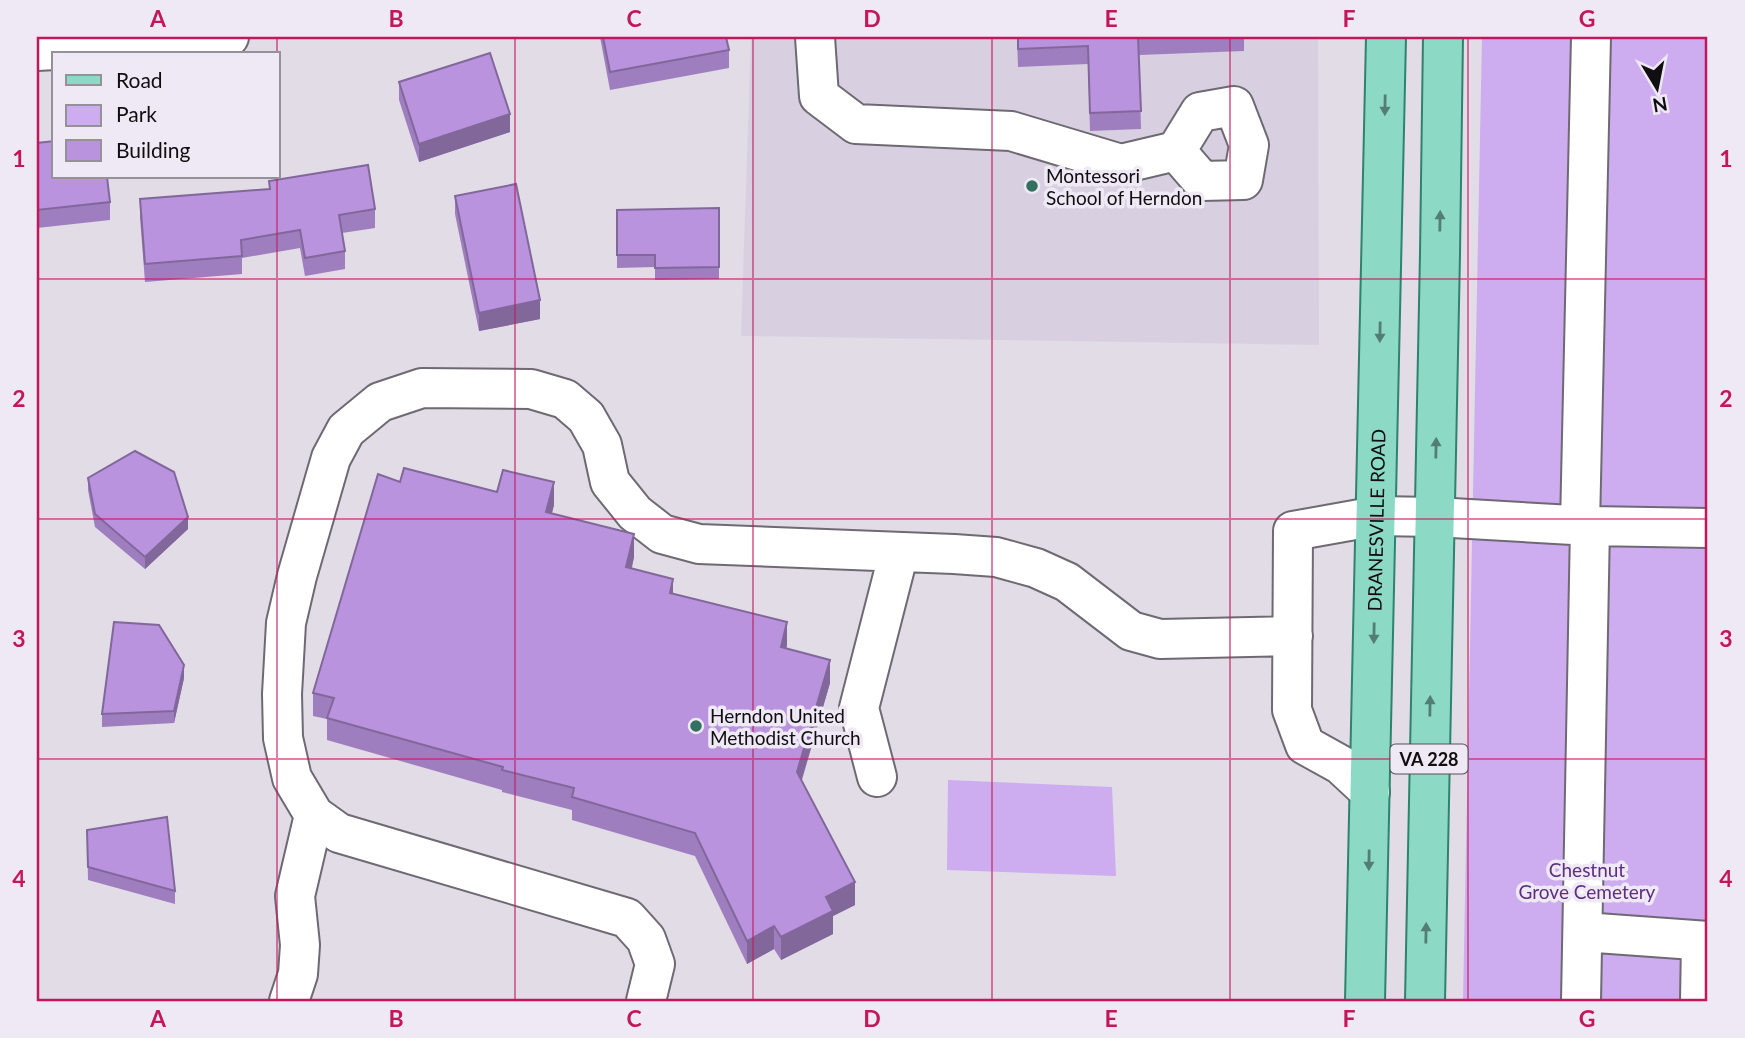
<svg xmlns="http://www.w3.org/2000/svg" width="1745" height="1038" viewBox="0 0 1745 1038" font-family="Lato,sans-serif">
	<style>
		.built { fill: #d8d0e1 }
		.green { fill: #cdacef }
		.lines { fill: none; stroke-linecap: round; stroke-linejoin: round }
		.minor-casing { stroke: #6e6972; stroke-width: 42 }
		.major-casing { stroke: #2f826e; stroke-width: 42 }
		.minor { stroke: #fff; stroke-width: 38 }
		.major { stroke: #8cdac6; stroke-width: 38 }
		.wall { fill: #9f7ebf }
		.shaded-wall { fill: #82679b }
		.building { fill: #b993de; stroke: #82679b; stroke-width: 2 }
		.oneway { fill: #547e75 }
		.grid { fill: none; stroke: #c2185b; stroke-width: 2; stroke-opacity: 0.55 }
		.poi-dot { fill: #32715f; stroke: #eee9f4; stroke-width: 2.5 }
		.labels { text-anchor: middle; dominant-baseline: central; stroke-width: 7; stroke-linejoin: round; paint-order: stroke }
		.shield { fill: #eee9f4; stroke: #535055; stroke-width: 2 }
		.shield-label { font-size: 18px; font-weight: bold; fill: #100e11 }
		.poi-label { font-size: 19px; fill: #100e11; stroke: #eee9f4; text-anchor: start }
		.street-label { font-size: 19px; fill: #100e11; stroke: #eee9f4 }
		.park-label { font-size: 19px; fill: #5e2d84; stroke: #eee9f4 }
		.neatline { fill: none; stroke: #c2185b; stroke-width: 2.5 }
		.grid-label { font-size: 23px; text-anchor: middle; font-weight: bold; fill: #c2185b }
	</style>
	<rect width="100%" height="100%" fill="#e1dce6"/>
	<path class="built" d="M751,37H1318L1319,345L741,336Z"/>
	<path class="green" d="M1482,37H1708V1001H1463Z
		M948,780L1112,787L1116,876L947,870Z"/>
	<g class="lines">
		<g class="minor-casing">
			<path id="minor" d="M815,37L819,96L856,124L1011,131L1121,164L1176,151L1200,112L1234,106L1249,145L1243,180L1202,181L1176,151
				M37,51L187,43L229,37
				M1580,525L1591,37
				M877,777L859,708L899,552
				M1370,792L1341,765L1305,745L1292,710L1293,531L1377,516L1435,517L1590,526L1708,528
				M1583,932L1708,941
				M289,1001L298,974L300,945L295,896L314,815
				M646,1001L655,964L646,939L627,918L339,833L314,815L292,778L283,738L282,694L286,623L297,576L331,458L346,430L380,402L422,388L531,389L565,399L586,417L602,445L610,482L635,513L662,534L699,544L954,554L996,557L1036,568L1067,582L1131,631L1160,639L1293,636
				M1581,1001L1590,526
				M1700,1001L1701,941"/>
		</g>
		<g class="major-casing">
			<g id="major">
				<path id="s1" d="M1365,1001L1386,37"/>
				<path d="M1425,1001L1440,254L1443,37"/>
			</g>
		</g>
		<use href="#minor" class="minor"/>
		<use href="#major" class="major"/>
	</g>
	<path class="wall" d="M600,37H726L729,50V68L610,90Z
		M1017,37H1244V51L1139,55L1141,129L1090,131L1088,64L1018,67Z
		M399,82L510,132L419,162L399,100Z
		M37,143L110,202V220L37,228Z
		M269,181L375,209V228L342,233L345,251V269L305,276L300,248L242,258V274L145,282L140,217V199L269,189Z
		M455,196L540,319L479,331L455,214Z
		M719,208V279L655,280V267L617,268V210Z
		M88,478L188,529L145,569L95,527L88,490Z
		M400,482L497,492L554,505L552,513L634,557L632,568L673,594L787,645L786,648L830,683L802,780L855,905L833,916V934L781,960L774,949L747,964L695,856L572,820V810L502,792V790L327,740V719L313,716V693Z
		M184,678L174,723L102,727V714Z
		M87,830L175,891V904L88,880Z"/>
	<path class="shaded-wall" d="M510,114V132L419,162V144Z
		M540,300V319L479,331V313Z
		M554,482V505L546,535V512Z
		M188,517V529L145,569V557Z
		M634,534V557L626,589V567Z
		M673,579V601L670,593Z
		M787,622V645L781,670V647Z
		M830,660V683L797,795V772Z
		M184,665V678L174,723V711Z
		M855,882V905L833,916V934L781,960V937L826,897Z
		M774,926V949L747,964V941Z"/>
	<path class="building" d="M603,37H726L729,50L610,72Z
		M1018,37H1138L1141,111L1090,113L1088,46L1018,49Z
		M490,53L510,114L419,144L399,82Z
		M54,141V177H107L110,202L37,210V143Z
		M368,165L375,209L339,215L345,251L305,258L300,230L241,240L242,256L145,264L140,199L270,189L269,181Z
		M516,184L540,300L479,313L455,196Z
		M719,208V267L655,268V255H617V210Z
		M135,451L174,472L188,517L145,557L95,514L88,478Z
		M404,468L497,492L503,470L554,482L546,512L634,534L626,567L673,579L670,593L787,622L781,647L830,660L797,772L855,882L826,897L833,911L781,937L774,926L747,941L695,833L572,797L574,788L502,770L503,767L327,718L334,698L313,693L378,474L400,482Z
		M114,622L159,625L184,665L174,711L102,714Z
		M167,817L175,891L88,867L87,830Z"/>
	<defs><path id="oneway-solid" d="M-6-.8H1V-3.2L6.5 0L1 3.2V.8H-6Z" transform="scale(1.75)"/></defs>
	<g class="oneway">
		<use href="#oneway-solid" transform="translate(1385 105) rotate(91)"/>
		<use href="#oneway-solid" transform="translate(1440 221) rotate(-89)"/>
		<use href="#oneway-solid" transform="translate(1380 332) rotate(91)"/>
		<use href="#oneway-solid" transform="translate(1436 448) rotate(-89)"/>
		<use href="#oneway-solid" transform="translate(1374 633) rotate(91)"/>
		<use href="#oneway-solid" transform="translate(1430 706) rotate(-89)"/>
		<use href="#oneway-solid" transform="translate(1369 860) rotate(91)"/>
		<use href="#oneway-solid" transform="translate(1426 933) rotate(-89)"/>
	</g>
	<path class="grid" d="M277,37V54M515,37V1001M753,37V1001M992,37V1001M1230,37V1001M1468,37V1001M277,177V1001M37,279H1708M37,519H1708M37,759H1708"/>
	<g class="poi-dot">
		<circle cx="1032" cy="186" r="7"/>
		<circle cx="696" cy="726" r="7"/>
	</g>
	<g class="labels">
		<rect class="shield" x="1390.5" y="744.5" width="77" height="29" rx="5"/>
		<g class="shield-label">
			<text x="1429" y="759">VA 228</text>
		</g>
		<g class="poi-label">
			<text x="1046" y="175">Montessori<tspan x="1046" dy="22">School of Herndon</tspan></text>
			<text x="710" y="715">Herndon United<tspan x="710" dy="22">Methodist Church</tspan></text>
		</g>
		<g class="street-label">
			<text stroke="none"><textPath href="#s1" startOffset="481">DRANESVILLE ROAD</textPath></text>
		</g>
		<g class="park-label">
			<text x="1587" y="869">Chestnut<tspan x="1587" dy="22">Grove Cemetery</tspan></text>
		</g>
	</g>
	<rect width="1745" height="1038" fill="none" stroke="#eee9f4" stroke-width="77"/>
	<rect x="52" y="52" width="228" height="126" fill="#eee9f4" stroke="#959199" stroke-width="2"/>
	<rect x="66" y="75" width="35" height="10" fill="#8cdac6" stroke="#959199" stroke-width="2"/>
	<text x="116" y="88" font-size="21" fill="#100e11">Road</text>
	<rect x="66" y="105" width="35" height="21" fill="#cdacef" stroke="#959199" stroke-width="2"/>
	<text x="116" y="122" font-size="21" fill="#100e11">Park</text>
	<rect x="66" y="140" width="35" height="21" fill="#b993de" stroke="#959199" stroke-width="2"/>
	<text x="116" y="158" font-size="21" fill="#100e11">Building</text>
	<g transform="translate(1657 88) rotate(170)" stroke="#eee9f4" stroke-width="5" paint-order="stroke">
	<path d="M0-5L12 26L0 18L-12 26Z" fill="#100e11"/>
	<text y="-10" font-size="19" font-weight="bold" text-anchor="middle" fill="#100e11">N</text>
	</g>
	<rect x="38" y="38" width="1668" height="962" class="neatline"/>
	<g class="grid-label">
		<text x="158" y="27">A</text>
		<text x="396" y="27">B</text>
		<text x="634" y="27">C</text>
		<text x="872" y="27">D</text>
		<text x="1111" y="27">E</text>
		<text x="1349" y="27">F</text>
		<text x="1587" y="27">G</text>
		<text x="19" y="167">1</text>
		<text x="1726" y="167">1</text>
		<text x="19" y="407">2</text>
		<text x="1726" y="407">2</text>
		<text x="19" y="647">3</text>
		<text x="1726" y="647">3</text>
		<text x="19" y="887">4</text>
		<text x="1726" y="887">4</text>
		<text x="158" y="1027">A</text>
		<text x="396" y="1027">B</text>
		<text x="634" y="1027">C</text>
		<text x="872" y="1027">D</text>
		<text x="1111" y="1027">E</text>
		<text x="1349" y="1027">F</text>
		<text x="1587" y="1027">G</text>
	</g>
</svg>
